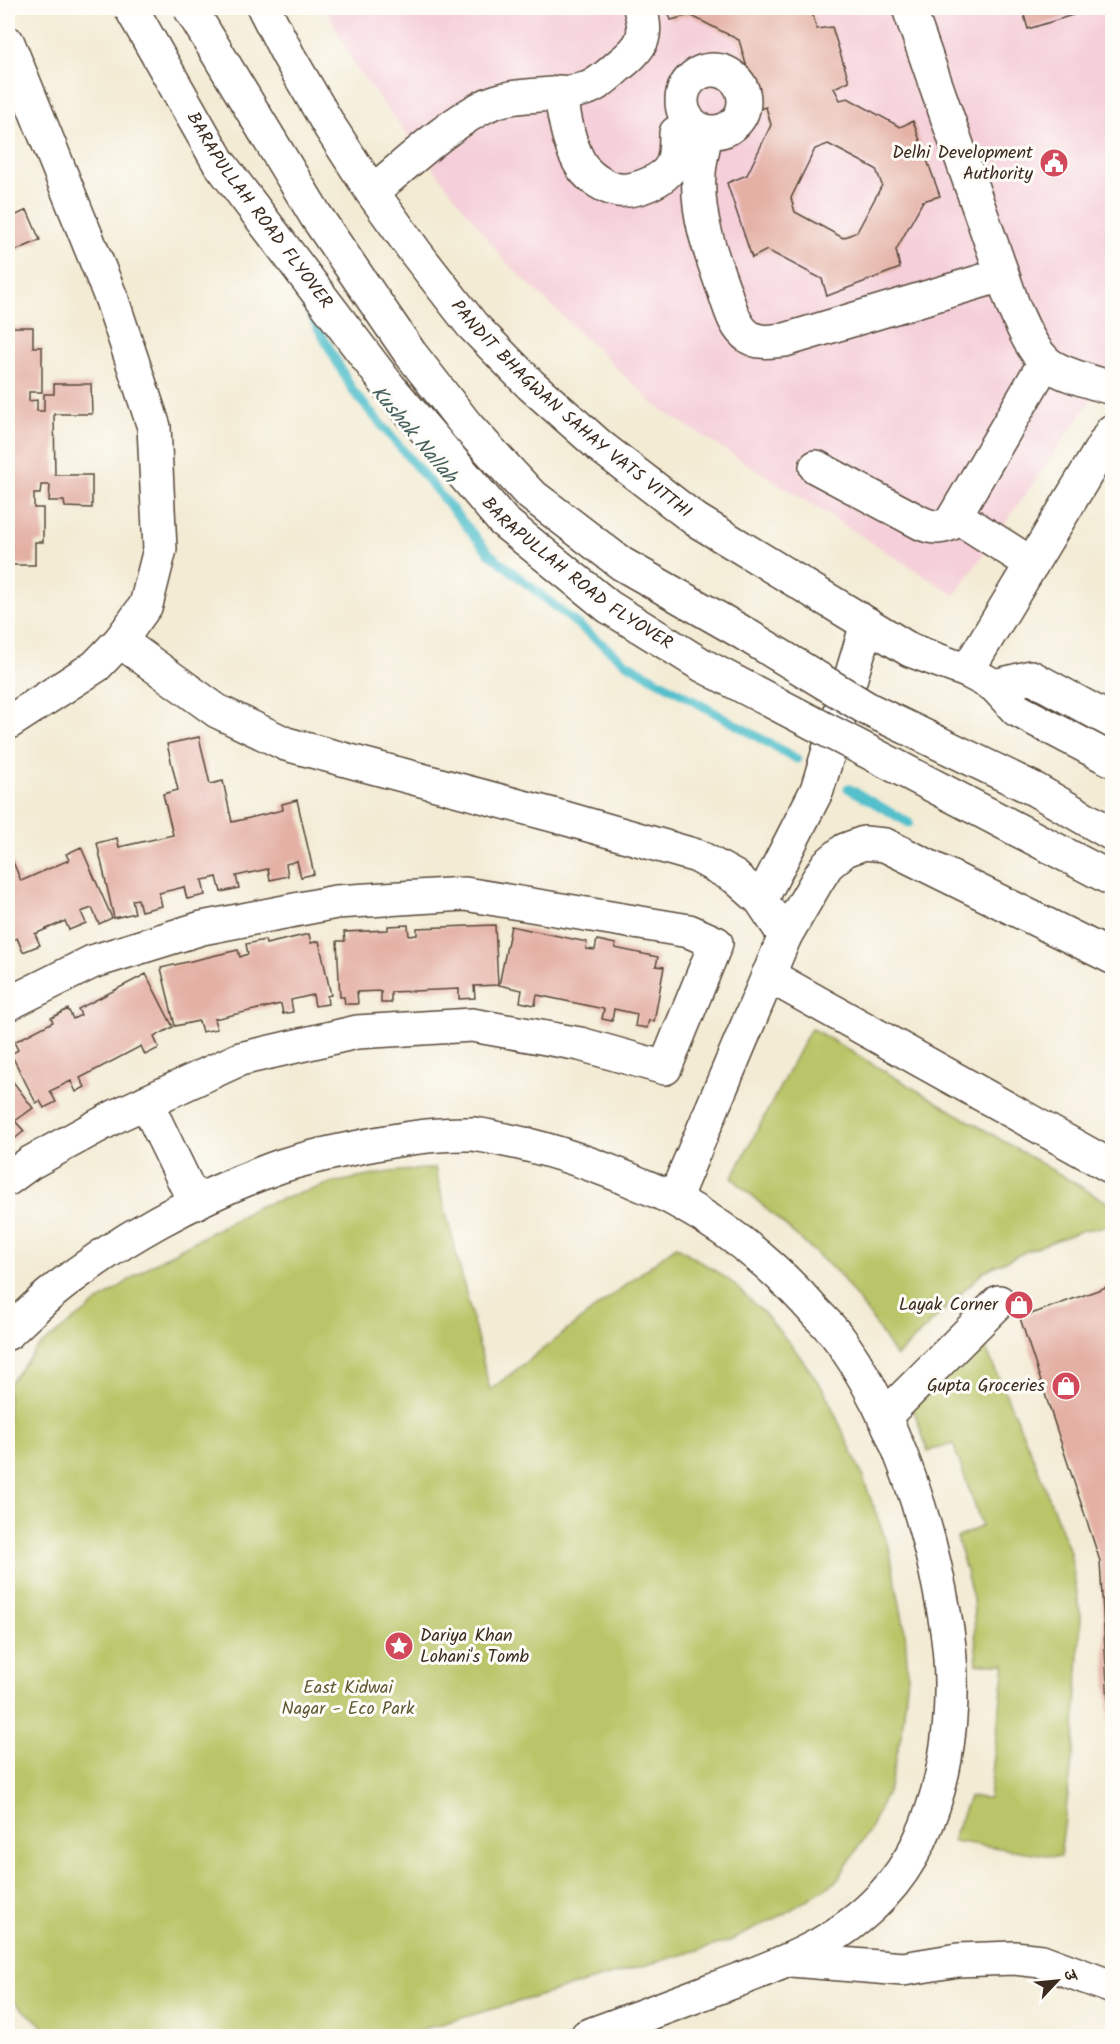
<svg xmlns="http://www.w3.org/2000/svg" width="1120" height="2044" viewBox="0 0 1120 2044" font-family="Kalam,'Playpen Sans Deva',sans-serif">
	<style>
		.built { fill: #f5cfd9 }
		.green { fill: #b9c567; stroke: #7a7842; stroke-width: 1.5 }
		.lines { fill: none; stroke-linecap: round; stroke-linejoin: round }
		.stream { stroke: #53c0cc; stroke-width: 9 }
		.building { fill: #e4b0a4; fill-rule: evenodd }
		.minor-casing { stroke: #574739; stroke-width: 36 }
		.minor { stroke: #fff; stroke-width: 33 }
		.highway-bridge-casing { stroke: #574739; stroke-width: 36; stroke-linecap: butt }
		.highway-bridge { stroke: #fff; stroke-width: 33 }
		.labels { text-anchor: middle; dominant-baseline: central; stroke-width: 6; stroke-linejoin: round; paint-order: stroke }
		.poi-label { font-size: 18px; fill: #3b2a1e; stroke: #fdfcf7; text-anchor: end }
		.street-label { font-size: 18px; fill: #3b2a1e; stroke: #fdfcf7 }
		.park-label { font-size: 18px; fill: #615834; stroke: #fdfcf7 }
		.water-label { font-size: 20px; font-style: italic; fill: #435e5b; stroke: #fdfcf7 }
	</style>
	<rect width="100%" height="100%" fill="#fdfcf7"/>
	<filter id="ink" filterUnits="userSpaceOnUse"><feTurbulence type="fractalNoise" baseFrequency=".0167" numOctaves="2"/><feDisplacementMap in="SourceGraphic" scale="12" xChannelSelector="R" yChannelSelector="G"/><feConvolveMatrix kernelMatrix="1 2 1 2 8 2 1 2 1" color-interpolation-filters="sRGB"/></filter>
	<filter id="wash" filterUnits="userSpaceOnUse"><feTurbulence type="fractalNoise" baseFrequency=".008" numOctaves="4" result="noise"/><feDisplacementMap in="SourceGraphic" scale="24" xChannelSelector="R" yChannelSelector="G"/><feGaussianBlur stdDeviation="1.35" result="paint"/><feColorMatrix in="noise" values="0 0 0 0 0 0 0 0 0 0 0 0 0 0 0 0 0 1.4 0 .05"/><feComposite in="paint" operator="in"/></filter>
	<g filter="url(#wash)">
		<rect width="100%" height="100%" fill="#f3ebd4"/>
		<path class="built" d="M326,8H1112V370L955,595L657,407L505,261L356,68Z"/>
		<path class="green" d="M811,1028L1112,1205V1226L1084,1230L1027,1251L984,1271L896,1357L872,1319L840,1275L732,1178Z
			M435,1168L490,1390L676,1246L728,1279L764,1313L796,1351L825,1392L861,1472L890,1552L905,1631L908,1675L902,1731L890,1785L870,1829L836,1882L784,1914L730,1941L399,2036H55L8,1997V1385L36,1349L98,1302L151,1265L257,1207L332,1183L390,1172Z
			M984,1344L1034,1459L1070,1552L1081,1617L1074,1747L1060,1857L952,1841L969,1797L989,1798L1005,1664H977L973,1598L957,1538L982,1526L953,1444L928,1451L913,1408Z"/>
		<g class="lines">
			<path class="stream" d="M297,290L353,391L489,553L623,661L797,759
				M848,788L909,823"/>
		</g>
		<g id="blocks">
			<path class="building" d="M667,8H818L813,16L817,29L832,27L849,81L834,88L840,100L848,98L900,127L913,121L940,196L923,201L896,250L900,268L827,296L822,279L767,250L752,258L727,183L747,175L771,125L766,107L759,109L739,40L690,15L671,20ZM828,144L876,169L882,185L857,232L843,238L795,212L791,198L815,149Z
				M1022,8H1095L1028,29Z
				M27,210L40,240L15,251L12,245L8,247V219Z
				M8,327H33V347H42V392H29V401L37,400V411H44V394H54V384H91L92,414H54L55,475H92V508L65,507L64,501H49L50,485H41L40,494H34V508H43V542H35V565H8Z
				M199,737L210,784L223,781L232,822L283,810L282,804L297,800L314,874L301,877L297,861L286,864L288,876L270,880L268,869L236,876L239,888L221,892L217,877L208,879L202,880L205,895L187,899L184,887L159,893L162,906L141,911L138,899L132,900L135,913L114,918L97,843L117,838L119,847L173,835L163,794L178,790L167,744Z
				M81,847L112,918L99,924L92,908L81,912L86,923L69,930L65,921L35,934L40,945L23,952L17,938L8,942V850L21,881L69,860L66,854Z
				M408,925L409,936L417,935V928L495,925L498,985L474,986L475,998L459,999V989L391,992V1003H381V991L357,992L358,1004H345L344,997H340L337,941H345L344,932L388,930V926Z
				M511,926L587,942L586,949L595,950L597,940L616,944L615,948L658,957L656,966L664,967L654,1022L649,1020L647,1028L635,1026L637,1014L614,1009L612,1021L602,1019L604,1009L537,995L535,1005L520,1002L522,990L499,985Z
				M309,934L311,943L319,941L331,995L327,996L328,1004L315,1006L313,995L291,1000L293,1012L283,1014L281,1004L214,1019L217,1029L202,1032L199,1021L175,1026L161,968L238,950L240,957L248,954L246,944L265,940L266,944Z
				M146,974L173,1027L154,1037L159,1048L145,1055L141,1046L80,1078L85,1087L76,1092L71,1081L50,1091L56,1102L44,1108L40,1101L36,1103L11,1054L18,1050L14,1042L53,1022L51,1018L68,1009L73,1019L81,1015L78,1009Z
				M8,1075L33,1108L15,1121L24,1131L12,1141L8,1136Z
				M1112,1285V1755H1111L1100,1561L1020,1318Z"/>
		</g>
	</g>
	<g filter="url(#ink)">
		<use href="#blocks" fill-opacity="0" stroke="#574739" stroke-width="1.5"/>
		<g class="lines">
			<g class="minor-casing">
				<g id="minor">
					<path id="s1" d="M264,8L288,55L330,127L372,192L416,253L472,325L531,385L601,447L696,520L910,650L967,671L995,686L1017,710L1112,760"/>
					<path d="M909,8L1014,308C1022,325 1030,346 1044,360C1055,373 1095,383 1112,388"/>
					<path d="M8,43L112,300L154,427L160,549L146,605L120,641L96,666L8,723"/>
					<circle cx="713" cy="101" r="31"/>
					<path d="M560,92C565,118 568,146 583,168C590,178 606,188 618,190C635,192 664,181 672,165C676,156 676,143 676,133"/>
					<path d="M706,132C704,145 700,159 699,173C696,216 711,254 725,293C730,308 735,328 749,337C760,344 772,341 785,340L1002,275"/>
					<path d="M372,192C408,163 444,127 485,106C516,91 553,98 585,89C599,85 611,72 622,63C644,45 648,35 640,8"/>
					<path d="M816,467L921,523C932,528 939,528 950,524L1045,362"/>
					<path d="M956,516L1032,564"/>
					<path d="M120,641L217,711L286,744L564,818L697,856L735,877L761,900L785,936"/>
					<path d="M967,671L1112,431"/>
					<path d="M995,686L1031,677L1112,721"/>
					<path d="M761,900L817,790L867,624"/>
					<path d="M768,975L1112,1167"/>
					<path d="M8,1004L92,962L202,928L336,902L465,894L689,931L716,943L665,1068L580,1044L472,1025L357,1032L240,1059L118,1115L30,1163L8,1179"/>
					<path d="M146,1102L195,1203"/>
					<path d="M674,1199L785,936L817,881L827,865L845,850L864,843L885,845L1112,957"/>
					<path d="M8,1333C21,1321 35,1307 49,1295C115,1241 198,1196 278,1167C307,1157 340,1151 370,1145C404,1138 438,1133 473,1134C482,1135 491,1137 500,1139C544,1147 585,1161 626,1178C643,1186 661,1192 677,1201C730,1230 777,1268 816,1313C825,1322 834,1331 841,1341C897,1422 927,1516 944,1612C961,1703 949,1825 882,1896C835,1947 773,1967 711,1990C670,2006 628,2021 587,2036"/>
					<path d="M884,1417L999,1302"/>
					<path d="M791,1960L903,1969L958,1960L1014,1958L1042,1961L1112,1987"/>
				</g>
			</g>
			<use href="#minor" class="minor"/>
			<g class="highway-bridge-casing">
				<g id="highway-bridge">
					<path id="s2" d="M131,8L218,161L390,388L503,521L609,607L702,665L1112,879"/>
					<path d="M190,8L316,216L410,353L467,426L529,493L622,564L738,630L868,709L1034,789L1112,834"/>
				</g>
			</g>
			<use href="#highway-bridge" class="highway-bridge"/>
		</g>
	</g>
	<defs>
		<g id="civic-disc" transform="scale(1.5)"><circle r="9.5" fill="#d1495b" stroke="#fdfcf7"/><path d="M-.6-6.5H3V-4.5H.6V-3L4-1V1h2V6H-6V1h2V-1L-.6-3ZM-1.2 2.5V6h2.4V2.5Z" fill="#fff"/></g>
		<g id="shop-disc" transform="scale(1.5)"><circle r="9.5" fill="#d1495b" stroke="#fdfcf7"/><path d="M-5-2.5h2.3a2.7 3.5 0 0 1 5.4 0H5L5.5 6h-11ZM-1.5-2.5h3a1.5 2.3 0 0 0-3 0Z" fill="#fff"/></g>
		<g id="sight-disc" transform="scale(1.5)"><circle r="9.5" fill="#d1495b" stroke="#fdfcf7"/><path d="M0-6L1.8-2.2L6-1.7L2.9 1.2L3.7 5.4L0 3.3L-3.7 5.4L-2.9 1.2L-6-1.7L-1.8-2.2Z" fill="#fff"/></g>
	</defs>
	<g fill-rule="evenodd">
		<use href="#civic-disc" x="1054" y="163"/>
		<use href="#shop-disc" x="1019" y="1305"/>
		<use href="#shop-disc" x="1066" y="1386"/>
		<use href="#sight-disc" x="399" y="1646"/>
	</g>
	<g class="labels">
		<g class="poi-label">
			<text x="1033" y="153">Delhi Development<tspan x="1033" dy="21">Authority</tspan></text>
			<text x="998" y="1305">Layak Corner</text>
			<text x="1045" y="1386">Gupta Groceries</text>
			<text x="420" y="1636" text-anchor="start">Dariya Khan<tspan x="420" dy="21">Lohani's Tomb</tspan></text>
		</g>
		<g class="street-label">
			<text stroke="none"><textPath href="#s2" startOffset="240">BARAPULLAH ROAD FLYOVER</textPath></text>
			<text stroke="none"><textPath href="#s1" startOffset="510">PANDIT BHAGWAN SAHAY VATS VITTHI</textPath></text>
			<text stroke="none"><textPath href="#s2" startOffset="726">BARAPULLAH ROAD FLYOVER</textPath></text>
		</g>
		<g class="park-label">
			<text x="348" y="1688">East Kidwai<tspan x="348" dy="21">Nagar - Eco Park</tspan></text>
		</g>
		<g class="water-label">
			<text transform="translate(413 435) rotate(50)">Kushak Nallah</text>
		</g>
	</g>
	<rect width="1120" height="2044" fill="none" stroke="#fdfcf7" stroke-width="30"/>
	<g transform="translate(1057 1981) rotate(64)" stroke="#fdfcf7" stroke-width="4.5" paint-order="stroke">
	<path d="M0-4.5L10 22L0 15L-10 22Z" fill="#3b2a1e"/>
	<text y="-9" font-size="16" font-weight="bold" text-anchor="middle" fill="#3b2a1e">उ</text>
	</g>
</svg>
